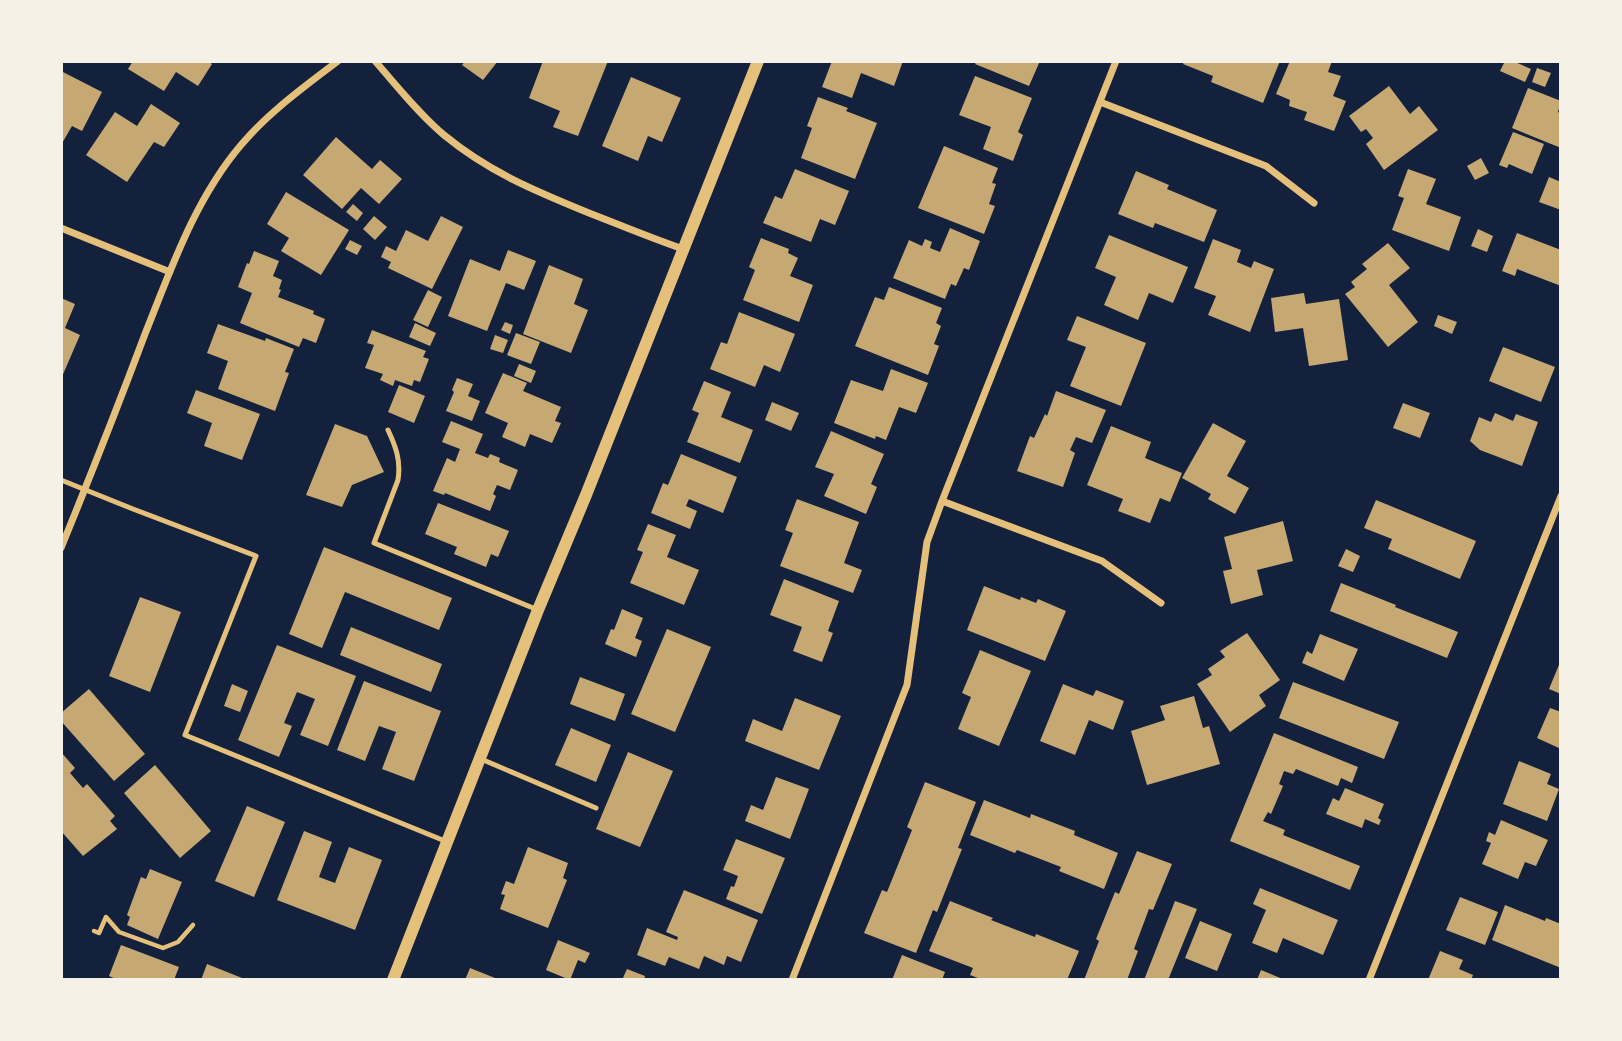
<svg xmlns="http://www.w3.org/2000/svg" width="1622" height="1041" viewBox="0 0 1622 1041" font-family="Ubuntu,sans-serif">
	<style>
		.building { fill: #c6a872 }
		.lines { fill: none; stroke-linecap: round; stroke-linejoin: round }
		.path { stroke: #e5c07b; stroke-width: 4.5 }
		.service { stroke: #e5c07b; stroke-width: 5 }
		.minor { stroke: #e5c07b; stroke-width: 7 }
		.tertiary { stroke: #e5c07b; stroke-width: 12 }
	</style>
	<rect width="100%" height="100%" fill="#14213d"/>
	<path class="building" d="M133,61H208L212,64L198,86L176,72L164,91L128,69Z
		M465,61H498L483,80L462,65Z
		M543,61H608L578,136L553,127L560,111L529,98Z
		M832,61H903L894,86L861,73L852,98L822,87Z
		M977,61H1040L1029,86L975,64Z
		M1184,61H1280L1263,103L1211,82L1213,76L1183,64Z
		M1290,61H1332L1328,72L1341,76L1333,96L1346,101L1334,131L1304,120L1307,112L1289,106L1290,100L1276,94Z
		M1505,61H1513L1531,69L1525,82L1500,71Z
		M1537,68L1551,73L1545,87L1532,82Z
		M61,71L102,92L82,131L72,126L61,145Z
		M975,76L1032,98L1018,132L1023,135L1013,161L983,149L991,127L959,115Z
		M631,77L681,98L662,142L648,136L638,161L602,146Z
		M1389,86L1410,114L1419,106L1438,130L1384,170L1366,144L1373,138L1366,129L1361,132L1349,116Z
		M1528,88L1561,101L1558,112L1561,114V148L1512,128Z
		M818,97L848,108L846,111L877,123L855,179L801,158L812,128L807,126Z
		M151,104L180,123L164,147L154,142L127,182L86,155L115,112L137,126Z
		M1513,132L1544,144L1532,174L1509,164L1507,168L1499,165Z
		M336,137L372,169L380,160L402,179L379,204L361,188L342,209L303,175Z
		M944,146L998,168L992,183L996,184L989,204L995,206L984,234L918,208Z
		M1481,158L1489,173L1475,180L1467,166Z
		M795,169L849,191L835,225L820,219L811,242L763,223L775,196L782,199Z
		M1408,169L1436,179L1426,204L1461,217L1449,251L1392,230L1404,198L1398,196Z
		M1136,171L1169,185L1167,189L1217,210L1204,242L1155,223L1153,228L1118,214Z
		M1549,177L1561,182V210L1539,202Z
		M286,192L349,230L321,275L281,251L289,238L267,224Z
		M353,204L363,213L357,221L346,212Z
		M374,216L387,227L375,240L363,229Z
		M441,216L463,227L432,289L388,268L391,262L381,257L386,246L396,251L406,230L428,241Z
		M950,228L980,241L969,270L964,268L956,286L951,284L945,299L893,278L909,240L922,246L925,239L932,242L930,248L940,252Z
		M1478,229L1493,236L1487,252L1471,246Z
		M1517,233L1561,250V286L1517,269L1515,276L1502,271Z
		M1109,235L1188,267L1173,303L1149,293L1138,320L1104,305L1116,277L1095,268Z
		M761,238L789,249L788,253L798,258L790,276L813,285L799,322L743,300L755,270L749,267Z
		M1213,239L1241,250L1237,262L1251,268L1254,261L1274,269L1250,332L1208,315L1216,296L1194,288Z
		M350,240L362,246L357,255L345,249Z
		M1388,243L1410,268L1389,285L1418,322L1388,347L1345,294L1355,287L1351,282L1367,269L1362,264Z
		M508,250L536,261L524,290L506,283L487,331L448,316L470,259L500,271Z
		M254,251L279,261L273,276L282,280L279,289L281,290L278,297L314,311L313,314L325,319L316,343L303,338L299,347L240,323L252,293L238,287L247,263L249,264Z
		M549,265L583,279L574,304L588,310L571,353L523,334Z
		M889,287L942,308L936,323L941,326L934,344L939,346L928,375L855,346L875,297L884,300Z
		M428,290L442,297L428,327L413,320Z
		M1304,293L1306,304L1339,299L1348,360L1309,366L1303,328L1275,332L1271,298Z
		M61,298L75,304L65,328L80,335L61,379Z
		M739,312L795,334L780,372L764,365L755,387L710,369L721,342L727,344Z
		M1438,315L1457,322L1452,334L1434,326Z
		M1077,316L1146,343L1121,406L1070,386L1086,347L1067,340Z
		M505,322L513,325L510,334L501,330Z
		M415,323L436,333L430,346L409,337Z
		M218,324L265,341L266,338L294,349L285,372L289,373L275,411L218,389L228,361L207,353Z
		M372,330L426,351L423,357L429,359L420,382L414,380L412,386L395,380L393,386L380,380L383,374L365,368L374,345L367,343Z
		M516,333L540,342L531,364L507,355Z
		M495,335L508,340L503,353L490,349Z
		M1503,347L1555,367L1541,402L1489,381Z
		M519,364L536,371L531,383L514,376Z
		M891,369L928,383L916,413L899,407L886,440L876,436L875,439L834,423L851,380L883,391Z
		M503,373L527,383L523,391L561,407L555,421L561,423L552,443L530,434L525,447L502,437L508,423L485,413Z
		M457,378L473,384L468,396L480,401L472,421L446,411L454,392L452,390Z
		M704,381L731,392L721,417L753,430L740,463L687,442L699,413L692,410Z
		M399,385L425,396L414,423L388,412Z
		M196,390L260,414L242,460L204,446L212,423L187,413Z
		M1056,391L1106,410L1092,443L1076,437L1070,450L1075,453L1063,487L1017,471L1030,436L1034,438L1045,414L1047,416Z
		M772,402L799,413L791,431L765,420Z
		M1403,403L1430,413L1420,438L1393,428Z
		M1495,413L1513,421L1516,414L1538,422L1522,466L1480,450L1470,441L1479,417L1491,422Z
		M451,421L483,434L475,453L488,458L490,454L500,458L499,462L518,470L510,490L497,485L493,494L496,496L490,511L445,493L444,495L433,491L447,458L455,462L460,449L442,442Z
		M1213,423L1246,441L1227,476L1249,488L1235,514L1208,499L1211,494L1182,478Z
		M335,424L367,436L384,472L352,485L342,507L306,495Z
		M1111,426L1151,442L1145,458L1182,473L1170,502L1160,498L1150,523L1118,511L1123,499L1087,485Z
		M831,431L884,454L871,484L877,487L866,514L824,496L834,474L815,467Z
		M681,454L737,477L723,513L689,499L686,506L697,511L690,529L651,513L663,483L668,485Z
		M797,499L859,522L844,563L862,570L853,593L780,566L793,533L785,530Z
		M1376,500L1476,541L1460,579L1388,549L1392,539L1364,528Z
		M438,503L509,531L498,557L491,554L486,567L454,554L457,547L425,534Z
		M1283,521L1293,561L1257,570L1263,595L1231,604L1223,571L1232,569L1224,537Z
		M648,524L676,535L667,557L699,570L684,605L630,583L643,552L637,550Z
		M324,547L452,598L439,630L345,592L322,648L289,634Z
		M1346,549L1360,556L1353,572L1338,566Z
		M784,579L839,601L828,631L833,633L822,662L793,651L802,627L770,615Z
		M1341,583L1396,605L1395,607L1458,632L1447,658L1330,611Z
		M984,586L1020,600L1021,597L1036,603L1038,599L1066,611L1045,661L967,630Z
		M140,597L181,612L150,692L109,676Z
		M622,609L643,618L635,638L642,641L636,657L605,644L611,629L614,630Z
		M351,627L442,664L431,692L340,655Z
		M667,629L711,647L675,732L631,714Z
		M1247,633L1280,680L1259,695L1266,706L1230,732L1197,684L1212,675L1208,669L1225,657L1220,651Z
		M1320,634L1358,649L1344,681L1302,663L1307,651L1312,654Z
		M277,645L356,676L328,746L300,735L315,699L297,692L284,723L292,726L279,757L238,740Z
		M980,650L1031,671L999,746L958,729L971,697L962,693Z
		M1561,660V694L1549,689Z
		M580,677L625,694L615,721L570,704Z
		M364,681L441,711L414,781L382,769L396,732L379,726L365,761L337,750Z
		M1293,682L1399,722L1384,759L1279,718Z
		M232,684L248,691L240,712L224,706Z
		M1063,684L1093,696L1096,690L1124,701L1113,730L1089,720L1075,755L1040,741Z
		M89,689L145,754L114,781L61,721V713Z
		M1194,696L1203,728L1209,726L1220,764L1147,785L1131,731L1165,720L1160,706Z
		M795,698L841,716L819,770L745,741L753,719L782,731Z
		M1550,708L1561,712V749L1537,738Z
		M571,728L611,745L596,782L555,765Z
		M1274,733L1358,767L1352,783L1341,778L1338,786L1296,769L1293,774L1284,771L1279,784L1283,786L1271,814L1268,812L1263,821L1285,830L1283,835L1360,866L1350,890L1230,841Z
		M61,752L75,768L70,773L83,788L87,784L115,816L110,821L117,829L83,856L61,831Z
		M628,752L673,771L640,847L596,829Z
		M1519,761L1551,774L1547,784L1559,789L1547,821L1503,804Z
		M155,765L211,831L180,858L124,793Z
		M776,777L809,789L790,839L745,821L751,805L763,810Z
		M925,782L976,802L958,848L962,849L937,912L933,910L916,953L864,933L882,890L887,892L912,830L907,827Z
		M1345,788L1384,804L1378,818L1381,820L1379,825L1365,819L1362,828L1326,814L1333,798L1339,801Z
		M984,800L1030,818L1031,814L1075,831L1074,835L1118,853L1104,889L1059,871L1061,867L1017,850L1015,853L970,835Z
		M247,806L285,822L254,897L215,881Z
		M1501,820L1548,840L1536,866L1525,862L1518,879L1482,864L1491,843L1486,841L1489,832L1495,835Z
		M304,831L332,842L319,877L335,883L349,847L382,860L355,930L277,900Z
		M736,839L785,858L762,914L726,899L731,886L734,887L738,876L723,870Z
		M528,847L568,863L563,878L567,880L548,928L500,909L505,895L501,894L506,881L514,884Z
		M1137,851L1172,864L1153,910L1149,909L1134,949L1138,951L1127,980H1084L1099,941L1096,939L1115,892L1119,894Z
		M150,869L182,882L158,939L127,925L130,917L127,915L141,877L146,879Z
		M1260,888L1338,920L1323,955L1283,938L1277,953L1252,943L1266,910L1253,904Z
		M684,890L758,920L741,962L727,956L724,965L704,956L699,969L669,957L665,966L637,955L647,928L677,940L678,937L666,932Z
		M1460,897L1498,912L1485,945L1446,930Z
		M950,901L993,918L991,920L1035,937L1036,934L1079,951L1067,980H983L970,975L973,968L929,951Z
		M1175,901L1197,909L1168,980H1144Z
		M1505,905L1545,921L1546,918L1561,924V968L1492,940Z
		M1200,921L1232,934L1217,971L1185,958Z
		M558,940L590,953L585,963L578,960L570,980L546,970Z
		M121,945L179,967L174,980H118L109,976Z
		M1440,951L1463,960L1459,969L1473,975L1471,980H1428Z
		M902,955L945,972L942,980H892Z
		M207,964L247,980H201Z
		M470,968L500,980H465Z
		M627,969L645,976L644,980H622Z
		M1261,970L1285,980H1257Z"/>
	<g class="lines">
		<path class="path" d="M94,931L99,933L106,917L119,932L163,948L178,942L193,925"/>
		<path class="service" d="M388,430C396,447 401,461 398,480L374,543L538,610
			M61,480L133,509L256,556L185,735L445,841
			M481,759L596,808"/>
		<path class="minor" d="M375,61C397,86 418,113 444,135C489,172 535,191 589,213C620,225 651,238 683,249
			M1100,102L1266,166L1314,203
			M61,228L170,272
			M942,501L1102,561L1161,603
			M61,548C90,477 118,406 145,334C171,269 195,199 241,145C269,112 304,87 338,61
			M792,980L907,685L927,542L942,501L1116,61
			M1369,980L1561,496"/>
		<path class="tertiary" d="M393,980L538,610L586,495L758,61"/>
	</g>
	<rect width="1622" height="1041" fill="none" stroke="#f6f1e7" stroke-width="126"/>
</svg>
